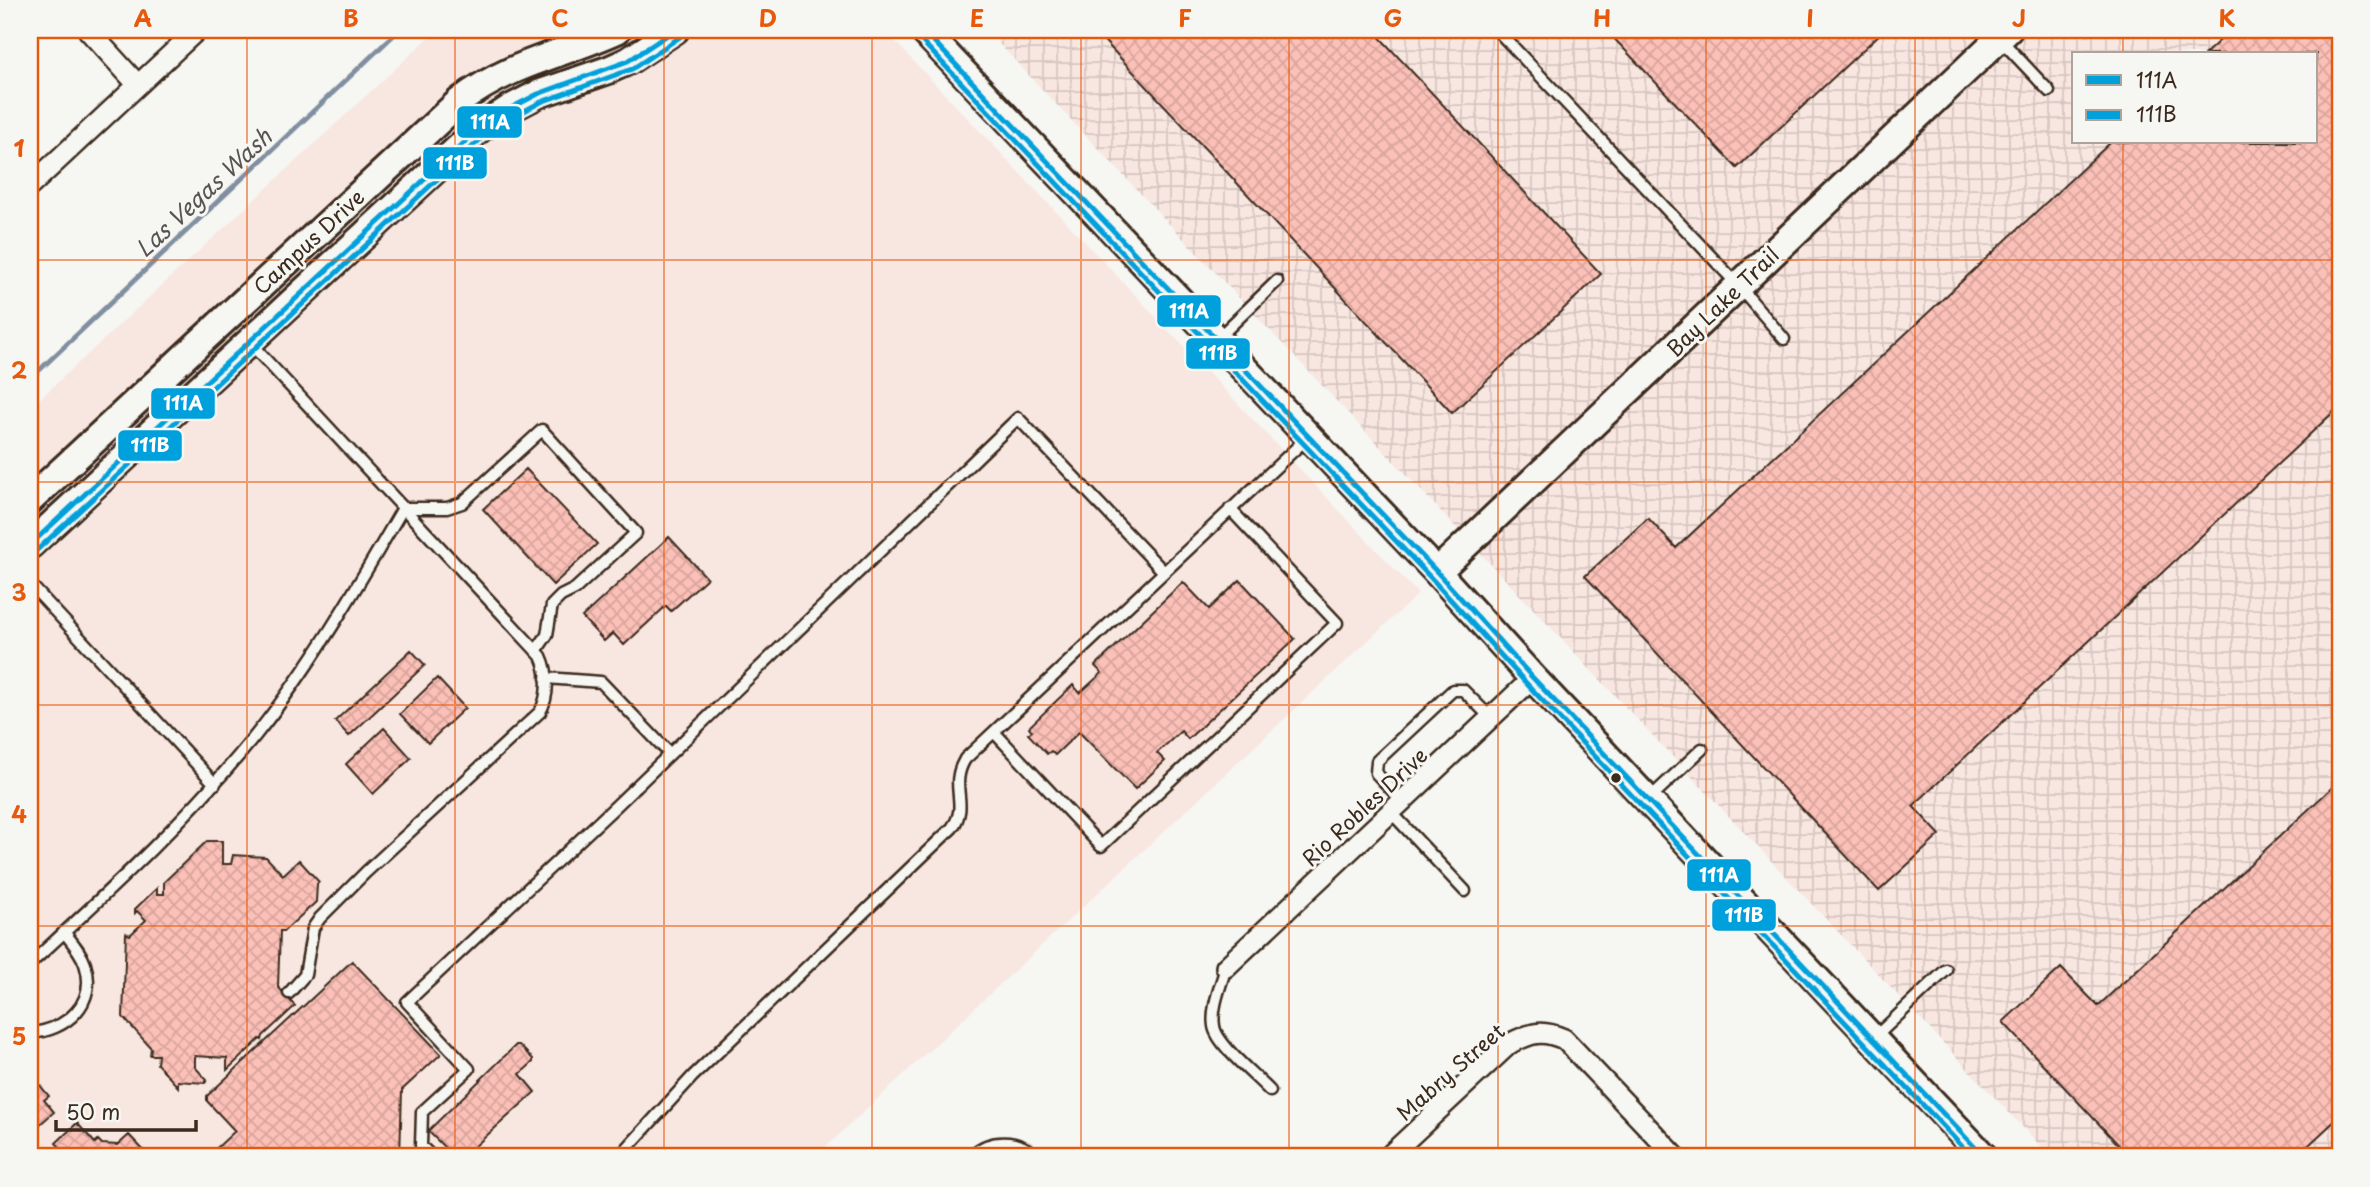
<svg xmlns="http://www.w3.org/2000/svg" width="2370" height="1187" viewBox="0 0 2370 1187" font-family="'Playpen Sans',sans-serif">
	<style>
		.built { fill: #f8e6e0 }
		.industrial { fill: url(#industrial-grid); fill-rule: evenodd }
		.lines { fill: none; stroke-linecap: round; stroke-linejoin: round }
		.stream { stroke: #808fa0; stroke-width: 5 }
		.building { fill: url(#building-cross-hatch); stroke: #3b2a1e; stroke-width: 2 }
		.lane-casing { stroke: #3b2a1e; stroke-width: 15 }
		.street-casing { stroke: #3b2a1e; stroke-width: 24 }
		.secondary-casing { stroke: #3b2a1e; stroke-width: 32 }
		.lane { stroke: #f6f6f2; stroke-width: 10 }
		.street { stroke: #f6f6f2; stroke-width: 19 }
		.secondary { stroke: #f6f6f2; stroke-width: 26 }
		.bus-1-casing { stroke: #f6f6f2; stroke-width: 10 }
		.bus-2-casing { stroke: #f6f6f2; stroke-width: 10 }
		.bus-1 { stroke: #00a0dc; stroke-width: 5 }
		.bus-2 { stroke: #00a0dc; stroke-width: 5 }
		.grid { fill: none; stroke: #e8590c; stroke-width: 2; stroke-opacity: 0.55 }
		.bus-dot { fill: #3b2a1e; stroke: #f6f6f2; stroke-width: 2.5 }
		.labels { text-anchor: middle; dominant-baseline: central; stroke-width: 6; stroke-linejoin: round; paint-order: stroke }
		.street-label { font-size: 21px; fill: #3b2a1e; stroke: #f6f6f2 }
		.water-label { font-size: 23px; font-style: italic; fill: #585454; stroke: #f6f6f2 }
		.line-badge { stroke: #f6f6f2; stroke-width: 2.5 }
		.badge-label { font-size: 19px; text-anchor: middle; font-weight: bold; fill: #fff }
		.neatline { fill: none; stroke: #e8590c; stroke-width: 2.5 }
		.grid-label { font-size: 23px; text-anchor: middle; font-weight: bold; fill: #e8590c }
	</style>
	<defs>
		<pattern id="industrial-grid" width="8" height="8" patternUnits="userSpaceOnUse" patternTransform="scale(1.75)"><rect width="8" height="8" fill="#f8e6e0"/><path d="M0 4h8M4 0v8" fill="none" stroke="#d6c5c0"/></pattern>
		<pattern id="building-cross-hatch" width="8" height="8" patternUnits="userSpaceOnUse" patternTransform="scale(1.75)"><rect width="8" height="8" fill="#fbc0b7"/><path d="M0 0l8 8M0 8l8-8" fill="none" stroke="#d8a59d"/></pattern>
	</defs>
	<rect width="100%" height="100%" fill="#f6f6f2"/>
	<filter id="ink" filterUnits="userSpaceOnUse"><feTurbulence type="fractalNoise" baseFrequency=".0143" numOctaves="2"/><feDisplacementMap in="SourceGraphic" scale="14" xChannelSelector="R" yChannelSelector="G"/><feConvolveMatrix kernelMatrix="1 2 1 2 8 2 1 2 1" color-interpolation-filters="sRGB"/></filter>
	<g filter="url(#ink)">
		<path class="built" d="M437,30H884L1418,594L815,1157H30V408Z"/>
		<path class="industrial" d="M986,30H2340V1157H2051ZM2074,54H2316V142H2074Z"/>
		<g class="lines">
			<path class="stream" d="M30,379L399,30"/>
		</g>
		<path class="building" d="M1094,30H1373L1601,274L1452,413Z
			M1606,30H1884L1737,168Z
			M2231,30H2340V406L1913,806L1940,835L1879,891L1585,576L1648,518L1676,548L2111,142H2316V54H2205Z
			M526,469L597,544L553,585L483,509Z
			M669,537L707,578L671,611L666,606L624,645L613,633L604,641L582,617Z
			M1240,580L1295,639L1188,739L1181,731L1157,753L1165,761L1135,789L1079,732L1055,755L1051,751L1047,754L1028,734L1032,731L1029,727L1073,685L1080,693L1102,673L1095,666L1183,582L1209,609Z
			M411,650L425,665L349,736L335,721Z
			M437,678L465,708L428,743L400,714Z
			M384,728L411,758L373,794L346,764Z
			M2340,780V1116L2296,1157H2130L2003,1022L2061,968L2098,1006Z
			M207,841H222V864H231L233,855L266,857L283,875L299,860L319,882L317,884L316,902L284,931H280L278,987L295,1006L263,1036L262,1040L260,1039L227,1070V1058L195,1056V1067L207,1080L205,1083L178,1081V1087L157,1064L158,1055H150L151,1048L123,1017L126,933L130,935L146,920L137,911L135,913V909L157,888V894H164V882Z
			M352,961L441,1054L402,1090L400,1157H207L235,1131L207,1101V1096Z
			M516,1045H519L533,1059V1062L520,1074L535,1092L463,1157H454L428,1131Z
			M33,1077L49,1096L44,1100L54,1112L30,1133V1080Z
			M77,1123L95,1143L98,1140L102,1144L118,1145L129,1135L150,1157H69L56,1143Z"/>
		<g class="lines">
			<g class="lane-casing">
				<path id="lane" d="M1497,30L1738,285L1784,339
					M2001,40L2049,91
					M1217,339L1277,281
					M251,344L541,656C549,673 549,696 540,712L366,872L320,918L313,928L305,975L289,993
					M30,584L215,784
					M546,678L601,682L670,754
					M994,732L1101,846L1337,623L1230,509
					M1649,799L1702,749
					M1402,801L1376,773L1377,761L1453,690H1463L1491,718
					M1391,812L1465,891
					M30,964C109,891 187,820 255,736C312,665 357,587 403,508H447L462,503L542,430L636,533L575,589L561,596L552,605L547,635L536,651
					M1226,967C1221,985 1211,1008 1214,1026C1216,1044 1257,1077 1270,1091
					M30,1033C66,1031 98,1003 85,964C81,952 72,942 64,932
					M1873,1039L1946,970
					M432,1157L421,1146L422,1112L469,1069L407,1002L616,806L1018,418L1164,572
					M619,1157L693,1076L952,828C970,804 948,787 965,759L1307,438"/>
			</g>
			<g class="street-casing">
				<path id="street" d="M88,30L138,85
					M30,186L197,30
					M1226,967L1533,678
					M977,1157C991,1144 1016,1144 1030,1157
					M1388,1157L1509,1044C1531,1033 1541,1029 1564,1039L1676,1157"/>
			</g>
			<g class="secondary-casing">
				<path id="secondary" d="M923,30L1437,572L1533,678L1984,1157
					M30,500L460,101C510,63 562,55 617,30
					M30,545L479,129L509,109L538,94L608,70L628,61L675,30
					M1437,572L2008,30"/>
			</g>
			<use href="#lane" class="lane"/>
			<use href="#street" class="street"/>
			<use href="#secondary" class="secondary"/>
			<g class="bus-1-casing">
				<path id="bus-1" d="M923,30L1437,572L1533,678L1984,1157
					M30,545L479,129L509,109L538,94L628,61L675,30"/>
			</g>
			<g class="bus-2-casing">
				<path id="bus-2" d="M917,36L1431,578L1527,684L1972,1157
					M36,551L484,136L513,117L541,102L632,69L680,37"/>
			</g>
			<use href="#bus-1" class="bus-1"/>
			<use href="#bus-2" class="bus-2"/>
		</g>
	</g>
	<path class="grid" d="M247,30V1157M455,30V1157M664,30V1157M872,30V1157M1081,30V1157M1289,30V1157M1498,30V1157M1706,30V1157M1915,30V1157M2123,30V54M2123,142V1157M30,260H2340M30,482H2340M30,705H2340M30,926H2340"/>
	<circle class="bus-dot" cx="1616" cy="778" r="6"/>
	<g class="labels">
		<g class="street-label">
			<text transform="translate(308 241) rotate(-43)">Campus Drive</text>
			<text transform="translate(1722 301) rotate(-44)">Bay Lake Trail</text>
			<text transform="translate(1364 806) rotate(-43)">Rio Robles Drive</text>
			<text transform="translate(1450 1071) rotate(-41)">Mabry Street</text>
		</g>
		<g class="water-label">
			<text transform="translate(203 192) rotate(-43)">Las Vegas Wash</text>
		</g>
	</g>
	<g class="line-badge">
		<rect x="456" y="105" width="67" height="34" rx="7" fill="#00a0dc"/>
		<rect x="422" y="146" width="66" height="34" rx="7" fill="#00a0dc"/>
		<rect x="1156" y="294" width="66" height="34" rx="7" fill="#00a0dc"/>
		<rect x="1185" y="337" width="66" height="33" rx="7" fill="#00a0dc"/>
		<rect x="150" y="387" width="66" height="33" rx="7" fill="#00a0dc"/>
		<rect x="117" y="429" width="66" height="33" rx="7" fill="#00a0dc"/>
		<rect x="1686" y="858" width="66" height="34" rx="7" fill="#00a0dc"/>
		<rect x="1711" y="898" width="66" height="34" rx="7" fill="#00a0dc"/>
	</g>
	<g class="badge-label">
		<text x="490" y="129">111A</text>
		<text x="455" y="170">111B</text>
		<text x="1189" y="318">111A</text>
		<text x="1218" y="360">111B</text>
		<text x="183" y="410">111A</text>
		<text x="150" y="452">111B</text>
		<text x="1719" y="882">111A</text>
		<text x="1744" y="922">111B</text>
	</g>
	<rect width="2370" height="1187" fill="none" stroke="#f6f6f2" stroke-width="77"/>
	<rect x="2072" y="52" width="245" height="91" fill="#f6f6f2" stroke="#aba49d" stroke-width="2"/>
	<rect x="2086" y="75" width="35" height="10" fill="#00a0dc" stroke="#aba49d" stroke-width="2"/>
	<text x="2136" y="88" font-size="21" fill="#3b2a1e">111A</text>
	<rect x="2086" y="110" width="35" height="10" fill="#00a0dc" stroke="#aba49d" stroke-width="2"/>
	<text x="2136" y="122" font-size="21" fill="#3b2a1e">111B</text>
	<path d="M56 1120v10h140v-10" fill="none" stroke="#3b2a1e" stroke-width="3.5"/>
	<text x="66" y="1120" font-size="21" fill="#3b2a1e" stroke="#f6f6f2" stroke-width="5" paint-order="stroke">50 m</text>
	<rect x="38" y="38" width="2294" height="1110" class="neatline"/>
	<g class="grid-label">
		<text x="143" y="27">A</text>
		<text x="351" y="27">B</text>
		<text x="560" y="27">C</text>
		<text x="768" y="27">D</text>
		<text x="977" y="27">E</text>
		<text x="1185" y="27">F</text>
		<text x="1393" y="27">G</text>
		<text x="1602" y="27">H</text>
		<text x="1810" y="27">I</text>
		<text x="2019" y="27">J</text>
		<text x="2227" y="27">K</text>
		<text x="19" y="157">1</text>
		<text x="19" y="379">2</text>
		<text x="19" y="601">3</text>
		<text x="19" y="823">4</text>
		<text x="19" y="1045">5</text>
	</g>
</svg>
